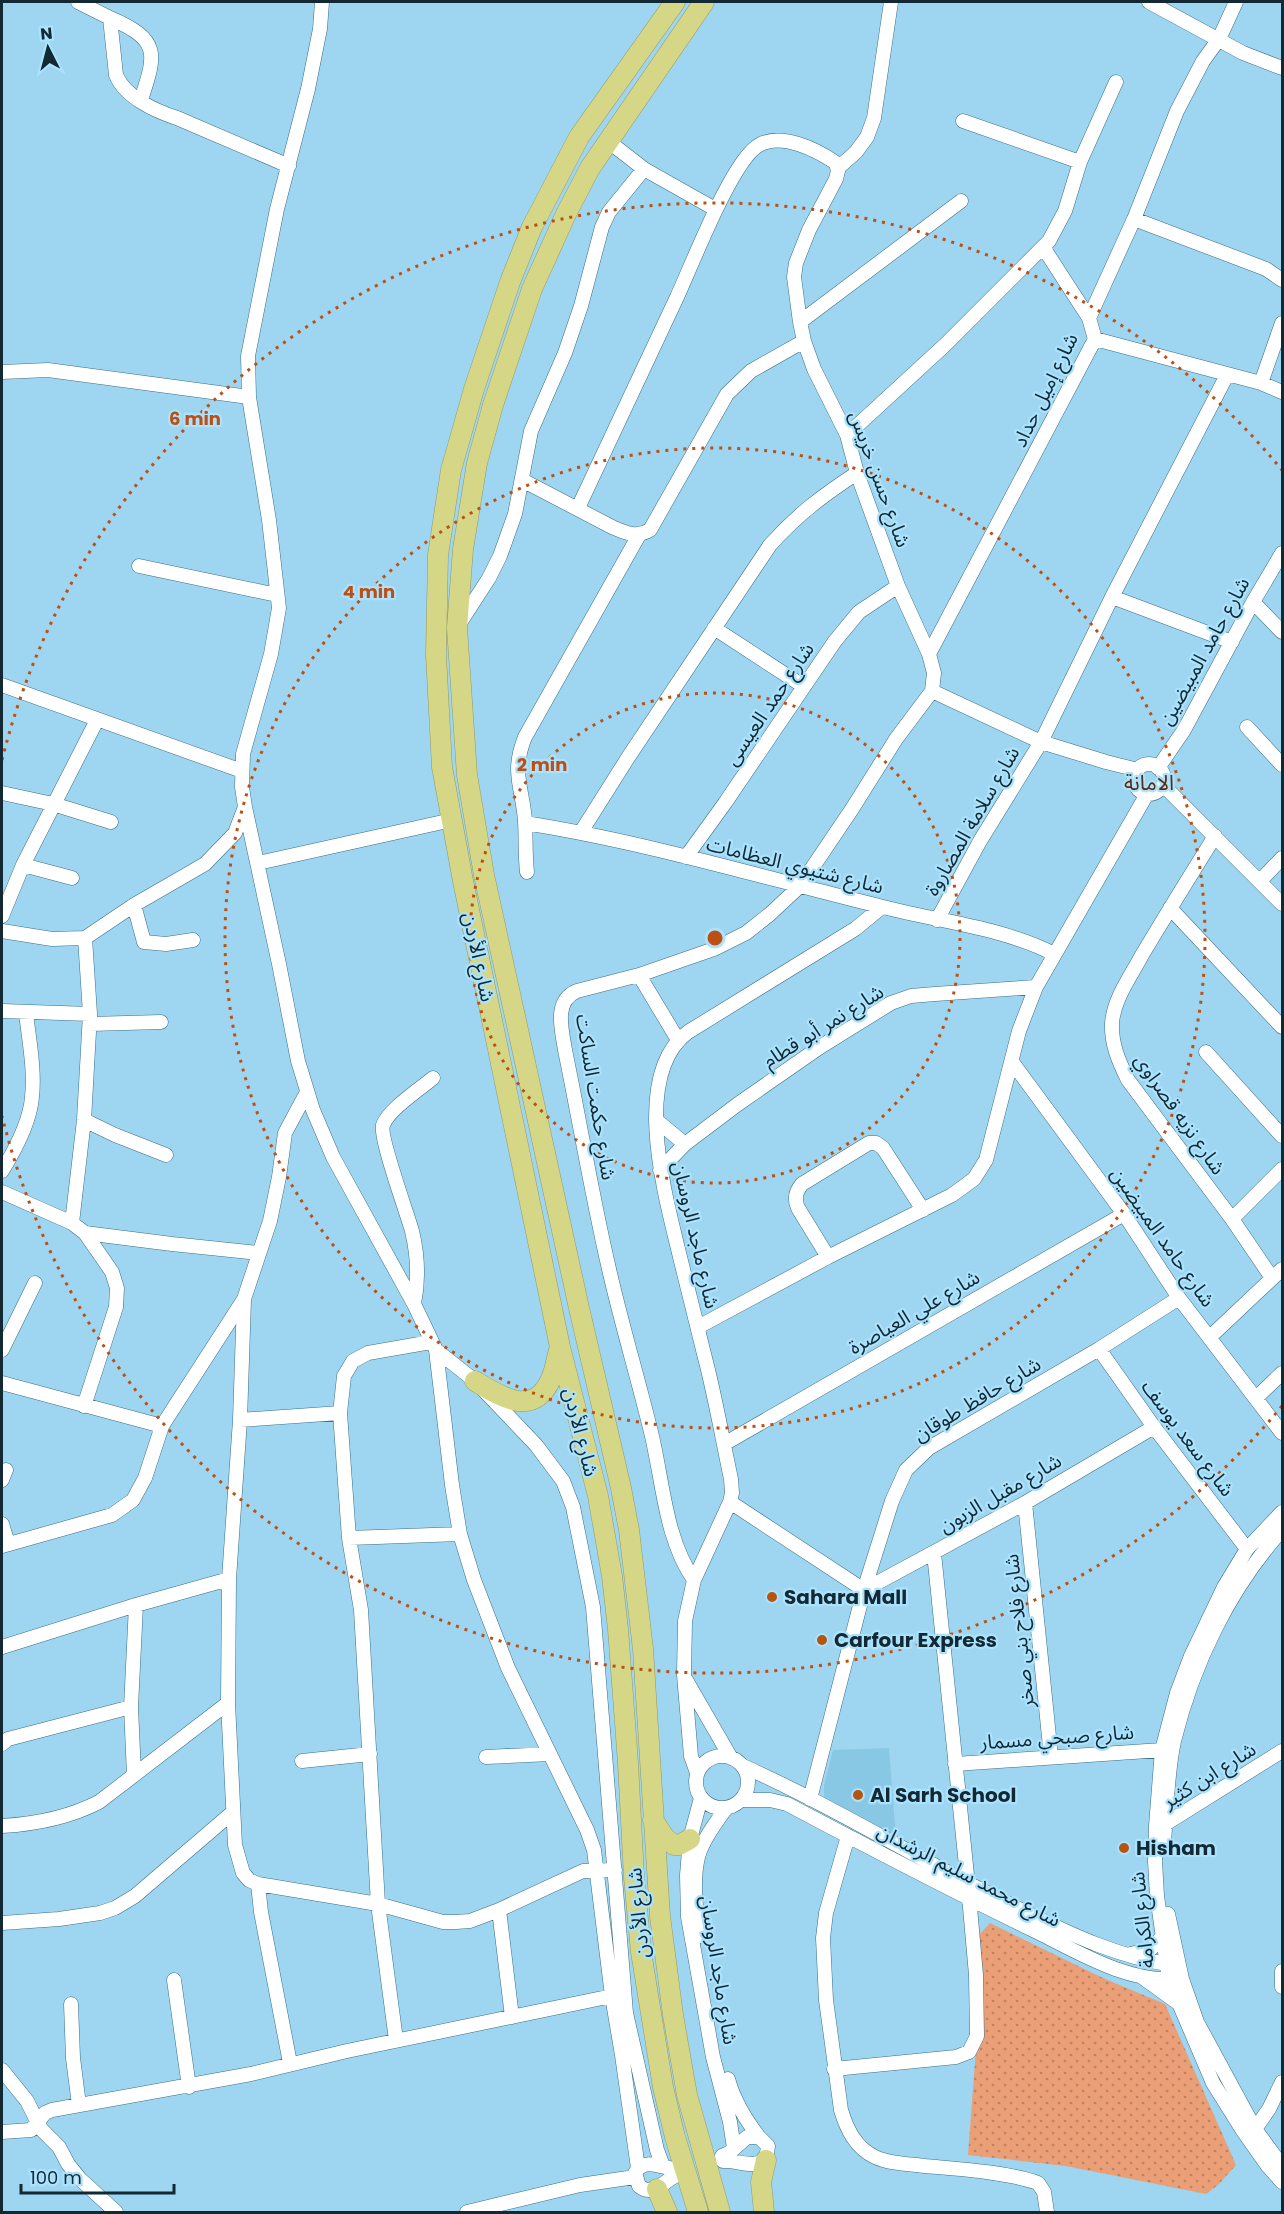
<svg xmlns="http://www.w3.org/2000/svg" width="1284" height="2214" viewBox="0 0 1284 2214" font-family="Poppins,'Noto Sans Arabic',sans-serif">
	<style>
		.built { fill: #89c8e5 }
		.grass { fill: url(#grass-dots) }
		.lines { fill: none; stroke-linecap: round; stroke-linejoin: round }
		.minor-casing { stroke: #3a6f87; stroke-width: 15 }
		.highway-casing { stroke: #919a69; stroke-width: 21 }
		.minor { stroke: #fff; stroke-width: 14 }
		.highway { stroke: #d6d786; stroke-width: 20 }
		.ring { fill: none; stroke: #bd4f14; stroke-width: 3; stroke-dasharray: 3 6 }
		.poi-dot { fill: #b5560f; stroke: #abe2fd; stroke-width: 2 }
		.labels { text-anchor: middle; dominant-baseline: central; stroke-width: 4.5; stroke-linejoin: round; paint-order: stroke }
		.street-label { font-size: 20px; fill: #122933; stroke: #abe2fd }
		.poi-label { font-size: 20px; font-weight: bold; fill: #122933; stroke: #abe2fd; text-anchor: start }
		.neighbourhood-label { font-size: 21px; fill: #5a2b0d; stroke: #abe2fd }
		.centre { fill: #bd4f14; stroke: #abe2fd; stroke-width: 3 }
		.ring-label { font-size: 18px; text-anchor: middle; font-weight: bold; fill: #bd4f14; stroke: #abe2fd; stroke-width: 4.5; stroke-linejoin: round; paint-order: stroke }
	</style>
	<defs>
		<pattern id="grass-dots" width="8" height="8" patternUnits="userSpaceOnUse" patternTransform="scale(1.5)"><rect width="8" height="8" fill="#eb9f76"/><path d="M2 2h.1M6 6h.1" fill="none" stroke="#bd8261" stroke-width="1.8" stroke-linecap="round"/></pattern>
	</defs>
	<rect width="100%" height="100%" fill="#9ed5f0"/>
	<path class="built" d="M889,1748L896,1839L824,1804V1786L833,1750Z"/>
	<path class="grass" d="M990,1923L1105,1979L1165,2004L1236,2165L1218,2185L1206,2194L1066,2166L968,2155L978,2023L976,1938Z"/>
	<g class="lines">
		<g class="minor-casing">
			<path id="minor" d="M78,2L110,18L116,75C125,97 155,111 177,118L289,166
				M322,2L320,29L308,89L277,209L248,356L249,397L269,520L279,608L271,654L243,754L242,787L245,807L279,964L298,1061L313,1110L333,1157L414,1304L436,1350L475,1381L536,1445L563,1481L573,1507L593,1607L626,2013L657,2150L663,2166
				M1149,2L1243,53L1282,68
				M110,18C161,40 156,54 141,100
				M963,121L1080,162
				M608,141L644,169L715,209
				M838,168L856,152L867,137L874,118L891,2
				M1134,219L1266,269L1282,280
				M1043,247L1089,318
				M800,322L961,201
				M1095,339L1261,383L1282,392
				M2,372L48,370L249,397
				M1261,383L1282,323
				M847,435L946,344L1049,241L1065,211L1080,162L1116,82
				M522,480L612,527C626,533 636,538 650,530L727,394L751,371L804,341
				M578,508C611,438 644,367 677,297C692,265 732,160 759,145C782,132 817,150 836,163L838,171L836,179L809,230L796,263L794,277L800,322L804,341L814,369L847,435L857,473L898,586L929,654L934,673L932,691L896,739L852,809L800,886L770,914L746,933L714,949L639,975L577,991C553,1001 562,1030 565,1050C580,1123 592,1196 609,1269C621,1322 637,1375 650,1428C663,1478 664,1537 694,1580
				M139,566L277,595
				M1112,597L1232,642
				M1253,602L1282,632
				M458,626L489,578L500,556L515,514L531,431L565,353L581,306L602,227L609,212L644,169
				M714,628L803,686
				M929,654L1095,339L1089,318L1134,219L1177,111L1203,61L1219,39L1236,2
				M2,685L242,771
				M932,691L1041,742L1106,762L1138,770
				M1247,727L1282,765
				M1134 779a15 15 0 1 1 30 0a15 15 0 1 1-30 0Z
				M1158,768L1184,730L1253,602L1282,553
				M1163,785L1282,904
				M2,793L53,804L111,822
				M525,823C646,842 764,878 883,907C937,921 1004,928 1054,954
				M581,832L629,756L770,545C798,514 822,496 857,473
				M1215,836C1190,876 1166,915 1142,955C1131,976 1114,998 1112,1023C1111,1044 1119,1062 1128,1080L1232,1219L1272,1278
				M686,857L725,803L835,641L859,612L898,586
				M258,863L452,820
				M23,865L72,878
				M527,872C525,855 526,837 525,820C522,786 511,772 525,737L639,535
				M1260,881L1282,858
				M134,905L144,942L166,944L193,940
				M1170,908L1282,1027
				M2,916L23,865L97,720
				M937,920L980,841L1041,742L1112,597L1227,375
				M2,931L52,939L85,938L134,905L205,864L235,833L245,807
				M639,975L678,1040
				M2,1011L90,1014
				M90,1024L161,1022
				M1206,1052L1282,1136
				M1012,1062L1124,1214L1179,1298L1282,1433
				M84,1120L115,1135L166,1155
				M656,1120L685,1144
				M660,1170L685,1144L738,1104L820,1047L891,1003L911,996L935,994L1036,987
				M2,1171C15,1150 30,1123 32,1097C35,1070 29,1040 26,1013
				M2,1192L72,1223L85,1233L112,1272L117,1288L116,1307L84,1406
				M1232,1219L1282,1169
				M72,1223L84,1120L90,1014L85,938
				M85,1233L172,1244L259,1253
				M828,1257L798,1208C794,1199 796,1191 802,1184L869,1143H876L883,1148L923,1210
				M244,1299L240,1420L229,1579L228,1703L235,1845L243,1873L249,1880L258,1884L378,1904L443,1922H456L470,1921L499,1910L583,1871L615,1870
				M414,1304C419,1279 418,1256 412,1231C407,1213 379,1136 383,1125C389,1109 420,1089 433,1078
				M698,1327L828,1257L952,1195L974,1179L986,1160L1019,1031L1036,987L1147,794
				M1210,1337L1282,1269
				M1099,1349L1154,1427L1247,1549
				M2,1350L35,1283
				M436,1350L452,1485L460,1534L474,1580L508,1668L587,1830L594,1850L612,1996L622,2055L638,2168
				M2,1383L162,1426
				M1256,1398L1282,1373
				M240,1420L340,1413
				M724,1444L1124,1214
				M2,1480L6,1470
				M730,1502L864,1590
				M1025,1503L1051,1756
				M1282,1512L1247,1549L1224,1587L1191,1656L1177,1693L1162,1750L1156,1826L1155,1861L1157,1896L1169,1980L1213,2083L1243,2131L1267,2165L1282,2182
				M2,1524L8,1544
				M349,1538L460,1534
				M2,1546L112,1515L133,1500L145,1478L162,1426L244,1299L270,1221L279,1177L285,1133L307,1092
				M864,1590L1025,1503L1154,1427
				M2,1647L136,1605L229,1579
				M686,1680L731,1758
				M2,1744L8,1739L131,1707
				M696 1782a26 26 0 1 1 52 0a26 26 0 1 1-52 0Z
				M486,1757L550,1754
				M302,1761L370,1754
				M955,1764L1162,1750
				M743,1766C839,1809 929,1866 1023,1911C1072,1935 1120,1958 1174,1965
				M697,1773L691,1756L684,1675L685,1621L694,1580L730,1502L732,1493L731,1479C722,1437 715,1395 704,1354C696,1322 688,1289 680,1257C666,1198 630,1075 688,1032L855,929L882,907
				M134,1775L131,1707L136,1605
				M701,1798L690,1839L687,1875L688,1917L713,2057L730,2122L734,2148
				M810,1799L864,1590L892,1501L906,1470L929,1448L1099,1349L1179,1298
				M741,1800H770L787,1804C868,1847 949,1889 1031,1929C1075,1950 1126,1983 1176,1979
				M2,1826C36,1824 68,1818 99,1802L228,1703
				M1162,1826L1282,1751
				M848,1836L826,1913L823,1938L826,2000L841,2110C847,2130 856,2148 875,2157C890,2164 909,2164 925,2166C958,2169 1007,2172 1038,2183L1044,2192L1047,2212
				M1164,1841C1167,1808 1167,1773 1174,1741C1193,1664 1229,1589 1282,1530
				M258,1884L261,1912L290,2063
				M499,1910L512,2017
				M1168,1914L1182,1979L1197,2022L1255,2129L1282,2166
				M2,1923L59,1919L100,1913L115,1908L135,1896L233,1812
				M700,1936C696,1911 692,1882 698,1857C703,1839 716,1823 726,1808
				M1131,1954L1151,1949L1162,1937
				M1282,1971V1987
				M1142,1977L1178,2003
				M174,1980L189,2087
				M71,2004L73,2058L79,2105
				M396,2040L378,1904L361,1610L349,1538L340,1413L344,1376L353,1361L368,1353L431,1342
				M834,2069L956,2057L969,2052L977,2036L976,1975L968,1885L934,1553
				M2,2070L27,2101L41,2129L59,2147L68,2164L80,2179L116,2212
				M728,2079C734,2101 745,2119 759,2137
				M1255,2129L1269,2109L1282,2082
				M2,2132L31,2130L45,2113L52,2110L251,2074L347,2051L612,1996
				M722,2156L729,2153L747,2137H759L768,2146L766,2160C752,2169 738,2160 723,2161
				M675,2176C662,2183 653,2197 639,2186L635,2173C645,2156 662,2169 677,2169
				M467,2212L580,2185L635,2177"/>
		</g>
		<g class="highway-casing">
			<path id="highway" d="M675,2L579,137L532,227L510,282L474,389L451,470L438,555L436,655L442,767L463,881L560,1347L598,1496L612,1576L618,1629L628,1763L634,1877L641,1952L663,2087L675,2137L698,2212
				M704,2L590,168L566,214L532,289L493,405L477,463L463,549L457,628L467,775L484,875L579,1308L621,1488L629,1530L643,1649L660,1916L673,2015L687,2095L720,2212
				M475,1381C500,1396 532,1418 550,1381C555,1372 556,1360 559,1350
				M653,1820L665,1838L674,1845H679L690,1839
				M657,2189L667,2212
				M764,2212L761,2182L766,2160"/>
		</g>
		<use href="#minor" class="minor"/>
		<use href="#highway" class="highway"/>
	</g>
	<g class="ring">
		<circle cx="715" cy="938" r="245"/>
		<circle cx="715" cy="938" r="490"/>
		<path d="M1282 1406A735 735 0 0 1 2 1116M2 760A735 735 0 0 1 1282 470"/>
	</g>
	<g class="poi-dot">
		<circle cx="772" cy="1597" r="6"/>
		<circle cx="822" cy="1640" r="6"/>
		<circle cx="858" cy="1795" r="6"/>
		<circle cx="1124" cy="1848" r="6"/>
	</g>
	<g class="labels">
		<g class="street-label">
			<text transform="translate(1045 390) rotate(-64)">شارع إميل حداد</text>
			<text transform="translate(880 479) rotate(70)">شارع حسن خريس</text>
			<text transform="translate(1204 651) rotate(-61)">شارع حامد المبيضين</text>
			<text transform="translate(769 704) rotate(-56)">شارع حمد العيسى</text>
			<text transform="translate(972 821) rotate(-60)">شارع سلامة المصاروة</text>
			<text transform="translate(795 865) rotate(14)">شارع شتيوي العظامات</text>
			<text transform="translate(479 957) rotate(78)">شارع الأردن</text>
			<text transform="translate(823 1026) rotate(-32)">شارع نمر أبو قطام</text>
			<text transform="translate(596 1097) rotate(81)">شارع حكمت الساكت</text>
			<text transform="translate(1180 1114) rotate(55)">شارع نزيه قصراوي</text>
			<text transform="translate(696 1235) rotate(77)">شارع ماجد الروسان</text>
			<text transform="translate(1163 1237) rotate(55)">شارع حامد المبيضين</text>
			<text transform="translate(914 1312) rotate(-30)">شارع علي العياصرة</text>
			<text transform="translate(977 1399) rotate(-31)">شارع حافظ طوقان</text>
			<text transform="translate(581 1432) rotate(76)">شارع الأردن</text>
			<text transform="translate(1188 1438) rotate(53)">شارع سعد يوسف</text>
			<text transform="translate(1000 1493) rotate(-30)">شارع مقبل الزبون</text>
			<text transform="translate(1019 1631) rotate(-96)">شارع فلاح بني صخر</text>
			<text transform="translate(1057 1737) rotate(-4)">شارع صبحي مسمار</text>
			<text transform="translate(1209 1775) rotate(-32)">شارع ابن كثير</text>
			<text transform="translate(969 1875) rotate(27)">شارع محمد سليم الرشدان</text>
			<text transform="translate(638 1913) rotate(-95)">شارع الأردن</text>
			<text transform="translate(1142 1920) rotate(-96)">شارع الكرامة</text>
			<text transform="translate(719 1970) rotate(81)">شارع ماجد الروسان</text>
		</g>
		<g class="poi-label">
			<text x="784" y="1597">Sahara Mall</text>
			<text x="834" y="1640">Carfour Express</text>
			<text x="870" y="1795">Al Sarh School</text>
			<text x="1136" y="1848">Hisham</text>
		</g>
		<g class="neighbourhood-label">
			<text x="1149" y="782">الامانة</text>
		</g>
	</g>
	<circle cx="715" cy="938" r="9" class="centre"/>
	<g class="ring-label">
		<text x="195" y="425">6 min</text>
		<text x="369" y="598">4 min</text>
		<text x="542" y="771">2 min</text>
	</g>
	<rect width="1284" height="2214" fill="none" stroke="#122933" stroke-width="6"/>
	<g transform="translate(48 48) rotate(354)" stroke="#abe2fd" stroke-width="4.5" paint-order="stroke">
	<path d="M0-4.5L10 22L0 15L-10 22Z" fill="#122933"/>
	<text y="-9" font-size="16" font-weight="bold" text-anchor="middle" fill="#122933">N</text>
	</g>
	<path d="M21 2184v9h153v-9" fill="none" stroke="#122933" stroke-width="3"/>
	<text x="30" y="2184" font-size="18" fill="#122933" stroke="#abe2fd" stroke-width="4.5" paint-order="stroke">100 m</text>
</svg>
